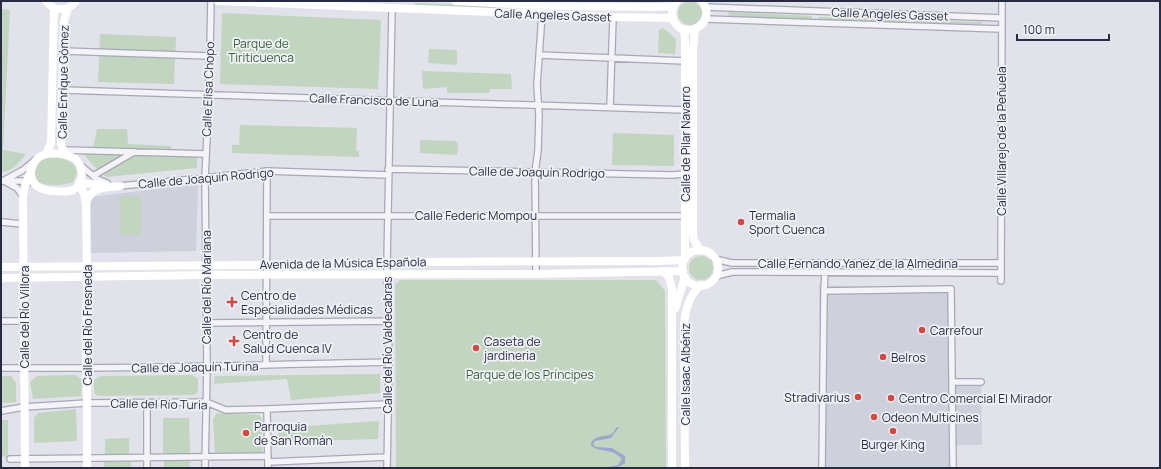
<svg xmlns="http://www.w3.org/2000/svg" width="1161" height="469" viewBox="0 0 1161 469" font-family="Manrope,sans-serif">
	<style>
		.built { fill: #ced1dc }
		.green { fill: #c2d5c1 }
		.water { fill: #9aa8cc }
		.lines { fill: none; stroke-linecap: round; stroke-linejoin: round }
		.street-casing { stroke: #a6a8b5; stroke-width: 8 }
		.street { stroke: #f4f4f8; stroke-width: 5.5 }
		.secondary { stroke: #fff; stroke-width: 8 }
		.poi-dot { fill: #d6483f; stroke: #f0f2f7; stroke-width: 1.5 }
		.labels { text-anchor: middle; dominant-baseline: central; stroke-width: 3.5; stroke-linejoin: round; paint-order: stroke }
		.street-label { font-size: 12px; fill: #282c43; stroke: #f0f2f7 }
		.park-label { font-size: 12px; fill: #345f35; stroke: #f0f2f7 }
		.poi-label { font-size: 12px; fill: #282c43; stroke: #f0f2f7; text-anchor: start }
	</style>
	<rect width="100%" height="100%" fill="#e1e2ea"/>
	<path class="built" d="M198,185L196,251L91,253V197L156,189Z
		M819,285L951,289L952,381L981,382L982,445H953V468H822Z"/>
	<path class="green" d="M678 13a12 12 0 1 1 24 0a12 12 0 1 1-24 0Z
		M415,3L522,6V10L415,5Z
		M1,9L10,10L3,150L26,154C20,161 12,173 1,172Z
		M728,12L812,16V19L729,17Z
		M222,13L381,20L378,89L220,84Z
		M819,17L907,19L906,23L819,20Z
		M914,20L982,22V24L914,23Z
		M663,28L676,39L675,54L658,53L659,30Z
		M100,34L176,37L174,84L98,82Z
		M429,49L457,50V65L428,63Z
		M422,71L511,74L512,89H490L489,93H447V87L423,89Z
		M240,125L357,128L356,151H359V157L232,153V145H239Z
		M97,129H127L128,144L171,146V155L197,157V168L106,177L92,164L82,152L92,153Z
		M613,133L674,135V166L612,165Z
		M420,140L455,141L458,143L457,155L420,153Z
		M52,157C67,158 84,165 73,182C65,185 47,187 39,182C36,181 35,177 34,174C33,163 42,159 52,157Z
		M120,196H141V235H120Z
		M689 268a12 12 0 1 1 24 0a12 12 0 1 1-24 0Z
		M400,280H656L665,291L666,468H396L395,285Z
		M380,374V393L291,400L287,379L214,384L215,376Z
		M75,375L82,380L81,396L33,399L30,382L37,376Z
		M192,375L198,379V392L193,395L98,396L94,393V380L101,376Z
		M1,376H11L16,383V402L1,403Z
		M76,409L77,441L34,443V418L38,413Z
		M217,413L259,415L262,418V454H215L213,419Z
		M163,418H189L190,454H163Z
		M1,420H8V457L1,456Z
		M379,421L378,439L278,442L279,428Z
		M129,438V454H105V439Z
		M190,460V468H164V461Z
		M104,462H131V468H104Z"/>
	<path class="water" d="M617,427H619L611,438L595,441L593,444L596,447L612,448L625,456V463C618,468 613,468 604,468L618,465L622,459C619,456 615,453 611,452C602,449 601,452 591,446C591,435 604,437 612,434Z"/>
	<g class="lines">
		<g class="street-casing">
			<path id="street" d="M706,7L1002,18
				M706,19L1001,29
				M63,51L210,56
				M539,55L685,61
				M62,90L685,110
				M610,107L613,17
				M64,150L206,154
				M80,165L97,179L107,183
				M388,169L672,175L685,174
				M93,176L134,152
				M3,181L23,170L35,160
				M5,181H21L28,183
				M6,182L17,188L23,196
				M118,186L165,182L267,171L388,175
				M267,216H685
				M1,222L23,224
				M715,259L732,263H1001
				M536,274L535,172L538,151L539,115L537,85L542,14
				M716,276L732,272L1001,273
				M1001,281L1002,1
				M824,291L825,272
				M1,321H24
				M206,323L388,321
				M266,365L267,171
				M1,368C130,369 260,365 389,362
				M952,382H981
				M147,403V468
				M267,409L268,468
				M1,411L24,407L87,403L206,402L226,410L267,409L388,404
				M10,459L268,456
				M268,462L387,457
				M205,468L207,367L205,178L209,94L211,1
				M387,468L389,362L387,264L392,8
				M822,468L824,291L951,289L953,468"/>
		</g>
		<use href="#street" class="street"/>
		<path class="secondary" d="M46,1C54,12 68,12 76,1
			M218,1L613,17L673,18
			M456,1L543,6L654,7L674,6
			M677,1C673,6 671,12 673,19C682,43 719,24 702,1
			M684,29L685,40V259
			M695,29L693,50V233L694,240L700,250
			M46,154L51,143L54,8
			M46,154C55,153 66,154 74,158C84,165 85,184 73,190C66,193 58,191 51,191C43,190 36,188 33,181C27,170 35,157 46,154Z
			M65,155L61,144L62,90L64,21L68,8
			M79,183L84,194L86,204L87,277L86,369L87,384V468
			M79,183L97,184L106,186
			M86,203C90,187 106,187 120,186
			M682 268a18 18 0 1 1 36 0a18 18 0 1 1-36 0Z
			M1,267L387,264L406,262L658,261L684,260
			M662,271L669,277L672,289V468
			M1,278L206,275L536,274L683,271
			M675,309L685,277
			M25,468L23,196L25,186L32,168
			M685,468L684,323C686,309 689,295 701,285"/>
	</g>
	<g class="poi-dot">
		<circle cx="741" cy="222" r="4"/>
		<path d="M230 296h4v4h4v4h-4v4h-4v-4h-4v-4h4z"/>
		<circle cx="922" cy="330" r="4"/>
		<path d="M232 335h4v4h4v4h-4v4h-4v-4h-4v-4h4z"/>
		<circle cx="476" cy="348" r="4"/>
		<circle cx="883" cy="357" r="4"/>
		<circle cx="858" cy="397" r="4"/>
		<circle cx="891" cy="398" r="4"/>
		<circle cx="874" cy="417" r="4"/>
		<circle cx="893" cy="431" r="4"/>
		<circle cx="246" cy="433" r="4"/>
	</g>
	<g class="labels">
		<g class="street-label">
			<text transform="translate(890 14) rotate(2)">Calle Angeles Gasset</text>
			<text transform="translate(553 15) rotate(2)">Calle Angeles Gasset</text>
			<text transform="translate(63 82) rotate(-89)">Calle Enrique Gómez</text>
			<text transform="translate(208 89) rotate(-88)">Calle Elisa Chopo</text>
			<text transform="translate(374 100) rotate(2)">Calle Francisco de Luna</text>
			<text transform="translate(1001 141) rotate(-90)">Calle Villarejo de la Peñuela</text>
			<text transform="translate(685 144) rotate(-90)">Calle de Pilar Navarro</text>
			<text transform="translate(537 172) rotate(1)">Calle de Joaquín Rodrigo</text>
			<text transform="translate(206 178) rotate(-5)">Calle de Joaquín Rodrigo</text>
			<text x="476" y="215">Calle Federic Mompou</text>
			<text transform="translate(343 263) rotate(-1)">Avenida de la Música Española</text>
			<text x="858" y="263">Calle Fernando Yanez de la Almedina</text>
			<text transform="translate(206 287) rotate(-90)">Calle del Río Mariana</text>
			<text transform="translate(24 317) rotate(-90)">Calle del Río Villora</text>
			<text transform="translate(87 325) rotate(-90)">Calle del Río Fresneda</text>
			<text transform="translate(387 345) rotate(-90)">Calle del Río Valdecabras</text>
			<text transform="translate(195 367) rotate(-1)">Calle de Joaquín Turina</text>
			<text transform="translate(685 374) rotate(-90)">Calle Isaac Albéniz</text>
			<text transform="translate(159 404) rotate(1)">Calle del Río Turia</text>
		</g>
		<g class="park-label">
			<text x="261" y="43">Parque de<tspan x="261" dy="14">Tiriticuenca</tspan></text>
			<text x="530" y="374">Parque de los Príncipes</text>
		</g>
		<g class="poi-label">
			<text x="749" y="215">Termalia<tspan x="749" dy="14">Sport Cuenca</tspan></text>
			<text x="241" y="295">Centro de<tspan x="241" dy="14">Especialidades Médicas</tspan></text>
			<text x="930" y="330">Carrefour</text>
			<text x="243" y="334">Centro de<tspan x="243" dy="14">Salud Cuenca IV</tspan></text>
			<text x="484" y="341">Caseta de<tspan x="484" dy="14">jardineria</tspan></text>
			<text x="891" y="357">Belros</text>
			<text x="850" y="397" text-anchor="end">Stradivarius</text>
			<text x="899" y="398">Centro Comercial El Mirador</text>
			<text x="882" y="417">Odeon Multicines</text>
			<text x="254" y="426">Parroquia<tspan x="254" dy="14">de San Román</tspan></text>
			<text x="893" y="444" text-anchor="middle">Burger King</text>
		</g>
	</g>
	<rect width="1161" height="469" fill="none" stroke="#282c43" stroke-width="4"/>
	<path d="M1017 34v6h92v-6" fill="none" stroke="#282c43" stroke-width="2"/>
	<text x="1023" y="34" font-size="12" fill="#282c43" stroke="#f0f2f7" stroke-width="3" paint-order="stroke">100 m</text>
</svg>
